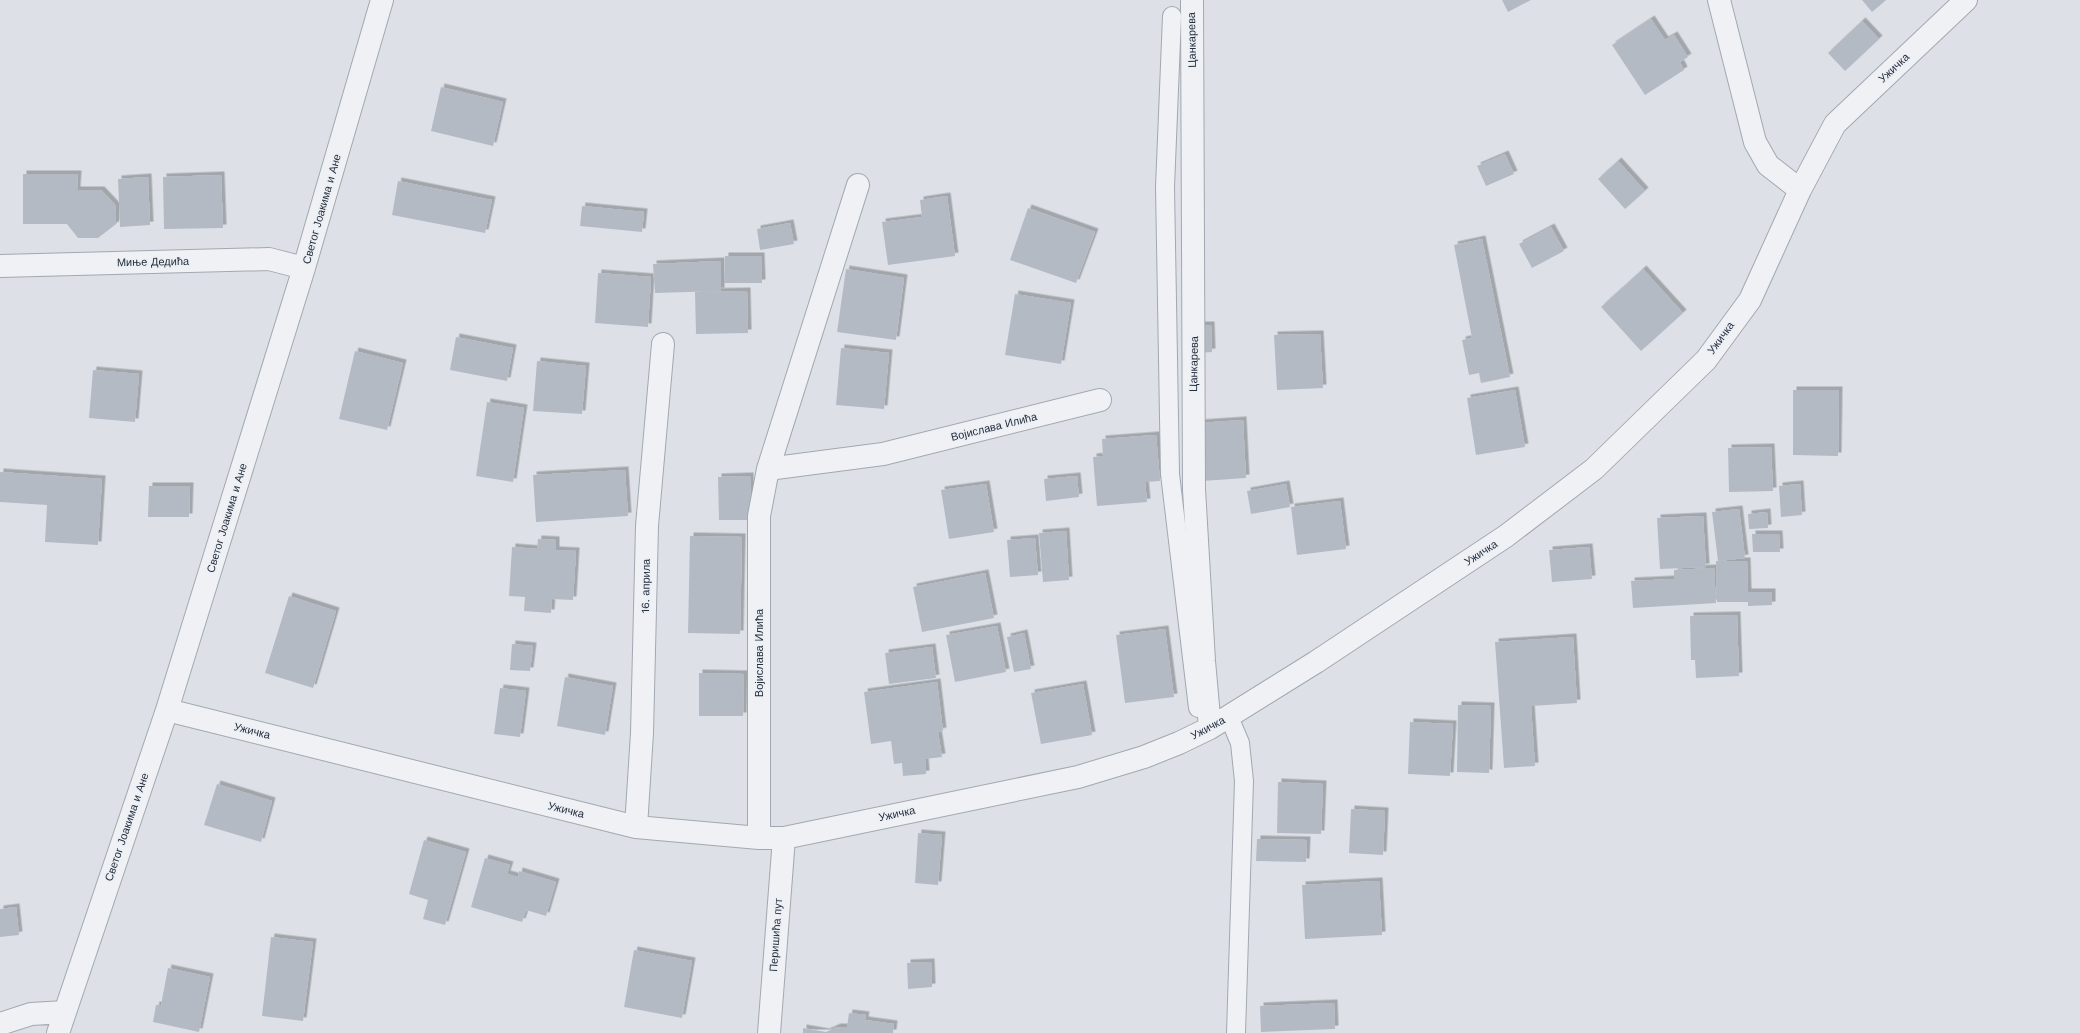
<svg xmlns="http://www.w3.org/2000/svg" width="2080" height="1033" viewBox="0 0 2080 1033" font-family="'Work Sans',sans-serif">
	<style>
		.building { fill: #b4bac4; filter: url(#shadow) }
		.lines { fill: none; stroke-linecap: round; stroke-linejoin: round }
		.service-casing { stroke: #a2a8b1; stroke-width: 20 }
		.minor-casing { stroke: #a2a8b1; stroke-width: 24 }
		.service { stroke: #eff1f5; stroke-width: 18 }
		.minor { stroke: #eff1f5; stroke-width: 22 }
		.labels { text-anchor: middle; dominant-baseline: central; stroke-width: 3.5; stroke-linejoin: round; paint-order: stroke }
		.street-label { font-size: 11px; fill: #262e3e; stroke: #ecf0f5 }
	</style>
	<defs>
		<filter id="shadow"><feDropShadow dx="3.5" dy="-3.5" stdDeviation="0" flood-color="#0004"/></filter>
	</defs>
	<rect width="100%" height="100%" fill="#dde1e7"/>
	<path class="building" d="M1502,0H1531L1508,12Z
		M1862,0H1886L1872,12Z
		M1651,19L1665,40L1674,35L1688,57L1680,62L1684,70L1645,95L1612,45Z
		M1862,21L1879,39L1845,71L1828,53Z
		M441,87L503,102L493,146L431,131Z
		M1505,154L1514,174L1486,186L1477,166Z
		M1618,161L1645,191L1625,209L1598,179Z
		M23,174H78L77,190H101L116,206V224L98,238H78L67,224H23Z
		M221,175L223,228L164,229L163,177Z
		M148,177L150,225L120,227L118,179Z
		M398,181L492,200L485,233L392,215Z
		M947,196L955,256L888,265L882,222L922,217L920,200Z
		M582,206L644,212L642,232L580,226Z
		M1028,208L1095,232L1076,283L1010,260Z
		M790,223L794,244L760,250L757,229Z
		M1551,227L1564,251L1532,268L1519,244Z
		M1482,239L1510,377L1481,383L1479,373L1469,375L1462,340L1472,338L1454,245Z
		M725,256H761L762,283H724Z
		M721,261V291L655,293L653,264Z
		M846,269L904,278L896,340L837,332Z
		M1643,269L1683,313L1641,351L1601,307Z
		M598,273L651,277L648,327L595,323Z
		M747,291L748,333L696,334L695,292Z
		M1015,294L1071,303L1061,364L1005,355Z
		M1196,325H1211L1212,352L1197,353Z
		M1320,334L1323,388L1277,390L1274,335Z
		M456,337L513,348L507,381L450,370Z
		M841,348L889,353L884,409L836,405Z
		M355,351L403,363L387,430L339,419Z
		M537,361L586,366L582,414L533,411Z
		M93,370L139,374L135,422L89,418Z
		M1515,390L1525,447L1476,455L1467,398Z
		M1793,390H1839L1838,456L1793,455Z
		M487,402L524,408L513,482L476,476Z
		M1243,420L1246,478L1202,481L1198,423Z
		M1156,435L1160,481L1145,482L1147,502L1097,506L1093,457L1103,456L1102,439Z
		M1771,447L1773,491L1729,492L1728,448Z
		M625,470L628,516L536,522L533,475Z
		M0,472L102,479L98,545L45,542L47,505L0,502Z
		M750,476L751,520H719L718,477Z
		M1077,476L1079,497L1046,501L1044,479Z
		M986,484L994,532L949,539L941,490Z
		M1286,484L1290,507L1251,514L1247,491Z
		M1800,484L1802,515L1781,517L1779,486Z
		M149,486H190L189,517H148Z
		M1340,501L1346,549L1297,555L1291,507Z
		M1739,509L1745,558L1718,561L1712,512Z
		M1767,512L1768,528L1749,529L1748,514Z
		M1703,516L1706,567L1660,569L1657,518Z
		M1066,531L1069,580L1043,582L1039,533Z
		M1752,534H1779L1780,552H1753Z
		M690,536L742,537L740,634L688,633Z
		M1035,538L1038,575L1010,577L1007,540Z
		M538,539L556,540V550L576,551L573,600L552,599L551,613L524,611L525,597L509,596L512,547L537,549Z
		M1589,547L1592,579L1552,582L1549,550Z
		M1716,561H1747L1748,592H1772V605L1748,606V602H1717Z
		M1714,568L1716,603L1633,608L1631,581L1674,579V570Z
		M985,573L994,618L922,632L913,587Z
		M289,596L336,611L313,688L265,673Z
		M1737,615L1739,676L1696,678L1695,660H1691L1690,616Z
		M997,626L1006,672L955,682L946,635Z
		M1165,629L1174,697L1125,703L1116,635Z
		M1024,633L1031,669L1014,672L1007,637Z
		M1573,637L1577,703L1531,706L1535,766L1504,768L1495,642Z
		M512,644L533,646L530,671L510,670Z
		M932,647L936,678L889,684L885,653Z
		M699,673L744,674L743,716H699Z
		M565,677L613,686L605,735L557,726Z
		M937,682L943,731L938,732L942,757L925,759L926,774L903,776L902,763L894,764L891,741L871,744L864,692Z
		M1083,684L1092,735L1041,744L1031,693Z
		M500,688L526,691L520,737L494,734Z
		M1458,705L1491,706L1489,773L1457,772Z
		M1410,722L1453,724L1450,776L1408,774Z
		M1278,782L1323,784L1321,834L1277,833Z
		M217,784L272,801L261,842L204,825Z
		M1351,809L1385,811L1383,855L1349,853Z
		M918,833L942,835L938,885L915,883Z
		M1257,839L1307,840L1306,862L1256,861Z
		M424,840L466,852L445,925L423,919L428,900L409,894Z
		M485,858L510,865L507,874L518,877L519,871L556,882L546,916L526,910L522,922L471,907Z
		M1379,881L1382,935L1305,939L1302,885Z
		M16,907L19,935L0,937V909Z
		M271,937L313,942L303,1021L262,1016Z
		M634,950L692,961L682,1018L624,1007Z
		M931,962L932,987L908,989L907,963Z
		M168,968L210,977L199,1032L153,1022L156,1005H161Z
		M1334,1003L1335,1029L1261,1032L1260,1006Z
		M849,1013L866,1015L865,1020L894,1024L893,1033H803V1028L826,1032L837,1027H847Z"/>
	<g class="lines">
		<g class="service-casing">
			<path id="service" d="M1172,16L1165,187L1170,474L1198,708
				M1229,717L1240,743L1244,781L1236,1033"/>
		</g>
		<g class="minor-casing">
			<path id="minor" d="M1192,0L1194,489L1204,661L1210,728
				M1719,0L1755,142L1768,165L1800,190
				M0,266L269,259L304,268
				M768,469L883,454L1100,400
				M167,710L636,827L759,838H784L1078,777L1144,757L1179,743L1210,728L1316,662L1506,536L1594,469L1706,360L1750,300L1800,190L1835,124L1966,0
				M636,827L642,733L647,526L663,344
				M759,838V516L768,469L858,185
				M0,1024L31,1014L65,1012
				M58,1033L167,710L304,268L382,0
				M769,1033L784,838"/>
		</g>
		<use href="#service" class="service"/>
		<use href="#minor" class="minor"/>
	</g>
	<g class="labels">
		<g class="street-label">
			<text transform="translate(1192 40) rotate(-91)">Цанкарева</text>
			<text transform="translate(1894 68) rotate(-43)">Ужичка</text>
			<text transform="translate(322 209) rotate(-74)">Светог Јоакима и Ане</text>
			<text transform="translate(153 262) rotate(-1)">Миње Дедића</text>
			<text transform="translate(1721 338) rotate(-54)">Ужичка</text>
			<text transform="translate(1194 364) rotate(-89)">Цанкарева</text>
			<text transform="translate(994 427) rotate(-14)">Војислава Илића</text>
			<text transform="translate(227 518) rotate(-73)">Светог Јоакима и Ане</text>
			<text transform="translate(1481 553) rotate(-33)">Ужичка</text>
			<text transform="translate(646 586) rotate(-89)">16. априла</text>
			<text transform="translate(759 653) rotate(-90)">Војислава Илића</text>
			<text transform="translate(1208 728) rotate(-28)">Ужичка</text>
			<text transform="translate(252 731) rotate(14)">Ужичка</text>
			<text transform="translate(566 810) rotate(14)">Ужичка</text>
			<text transform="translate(897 814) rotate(-12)">Ужичка</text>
			<text transform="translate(127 827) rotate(-71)">Светог Јоакима и Ане</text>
			<text transform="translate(776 935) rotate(-86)">Перишића пут</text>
		</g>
	</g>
</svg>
